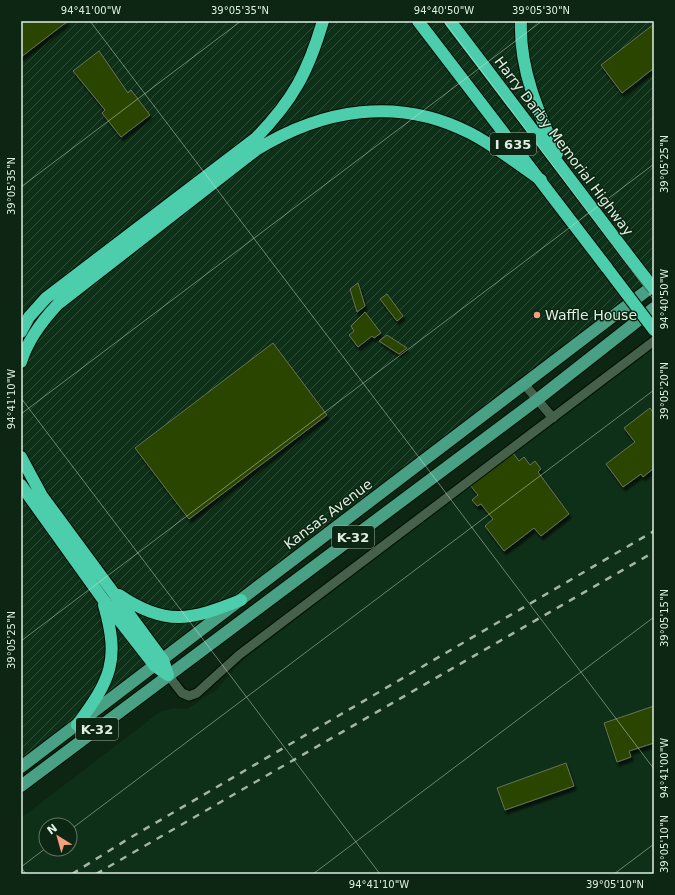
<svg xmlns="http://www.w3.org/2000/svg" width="675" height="895" viewBox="0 0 675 895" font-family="'DejaVu Sans',sans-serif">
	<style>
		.built { fill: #0e2f18; fill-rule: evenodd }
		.industrial { fill: url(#industrial-furrows) }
		.building { fill: #2c4400; stroke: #657456; filter: url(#shadow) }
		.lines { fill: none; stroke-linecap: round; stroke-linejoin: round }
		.street-casing { stroke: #000f02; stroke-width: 11 }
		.primary-casing { stroke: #000f02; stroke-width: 14 }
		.highway-casing { stroke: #000f02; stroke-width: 14 }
		.street { stroke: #45604b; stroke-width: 9 }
		.primary { stroke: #49a185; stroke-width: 12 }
		.highway { stroke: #4ccdab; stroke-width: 12 }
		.rail { stroke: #a2b5a6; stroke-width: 2.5; stroke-dasharray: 7 7; stroke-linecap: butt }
		.highway-bridge-casing { stroke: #000f02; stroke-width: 14; stroke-linecap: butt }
		.highway-bridge { stroke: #4ccdab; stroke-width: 12 }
		.ticks { fill: none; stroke: #deeee1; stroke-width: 1; stroke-opacity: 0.45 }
		.poi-dot { fill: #f2a080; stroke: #0c2613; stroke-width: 1.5 }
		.labels { text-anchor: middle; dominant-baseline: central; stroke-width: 3; stroke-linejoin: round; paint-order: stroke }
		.shield { fill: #0c2613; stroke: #9fb2a3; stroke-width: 1 }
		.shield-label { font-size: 13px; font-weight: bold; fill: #deeee1 }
		.street-label { font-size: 14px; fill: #deeee1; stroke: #0c2613 }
		.poi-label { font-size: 14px; fill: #deeee1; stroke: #0c2613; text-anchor: start }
		.neatline { fill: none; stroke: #deeee1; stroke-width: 1.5 }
		.ticks-label { font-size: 10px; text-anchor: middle; fill: #deeee1 }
	</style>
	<defs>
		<pattern id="industrial-furrows" width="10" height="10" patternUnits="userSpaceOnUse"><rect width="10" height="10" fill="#0e2f18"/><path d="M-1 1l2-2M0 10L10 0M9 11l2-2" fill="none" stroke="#314d39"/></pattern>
		<filter id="shadow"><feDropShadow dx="2" dy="4" stdDeviation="1" flood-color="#0009"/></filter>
	</defs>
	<rect width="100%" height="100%" fill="#0c2613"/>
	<path class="built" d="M654,346V874H21V818L161,711L177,708L187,709L216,690L244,659ZM46,825H70V849H46Z"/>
	<path class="industrial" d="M21,21H654V284L21,764Z"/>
	<path class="building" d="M21,21H68L21,57Z
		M654,24V68L622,93L601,65Z
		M99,51L128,93L131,90L150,115L121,137L102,113L105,110L73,71Z
		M358,283L365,306L357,312L350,289Z
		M387,294L403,316L397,321L380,299Z
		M365,312L381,333L374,338L372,336L358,347L349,335L354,331L351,326Z
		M387,335L390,337L407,348L399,354L379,341Z
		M273,343L327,415L189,519L135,448Z
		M650,408L654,414V468L643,477L641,474L623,487L606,464L635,442L624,428Z
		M513,453L519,461L524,457L530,465L535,461L541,469L538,472L569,514L541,536L534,528L504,551L485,526L493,519L481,504L477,506L472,500L478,495L470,485Z
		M654,706V743L629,751L631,757L617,762L604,723Z
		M566,763L574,786L505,810L497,788Z"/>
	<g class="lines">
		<g class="street-casing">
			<path id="street" d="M524,384L553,418
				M168,675L182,693L189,696L197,693L239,655L654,341"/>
		</g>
		<g class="primary-casing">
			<path id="primary" d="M21,767L654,285
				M21,786L538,399L654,308"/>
		</g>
		<g class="highway-casing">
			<path id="highway" d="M418,21L607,268
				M450,21L627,254
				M521,21C519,68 538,112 557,154
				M21,332L29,317L46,298L256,138C293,100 308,72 323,21
				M21,362C28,339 42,321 58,304L256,150C322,109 398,96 470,133C495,146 518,164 541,180
				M21,457L42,496L163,660L168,675
				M21,485L102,598L155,666L168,675
				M119,595C166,627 191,620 241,600
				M77,725C111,679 120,661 104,605"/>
		</g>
		<use href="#street" class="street"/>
		<use href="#primary" class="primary"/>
		<use href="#highway" class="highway"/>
		<path class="rail" d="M72,874L128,839L654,531
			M96,874L654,552"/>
		<g class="highway-bridge-casing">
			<path id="highway-bridge" d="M627,254L654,289
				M607,268L654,330"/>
		</g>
		<use href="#highway-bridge" class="highway-bridge"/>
	</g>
	<path class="ticks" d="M90,21L654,769M444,21L654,300M21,187L241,21M21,398L380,874M21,414L542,21M21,641L654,164M70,830L654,390M21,867L26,874M21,867L46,848M313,874L654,617M614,874L654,844"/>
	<circle class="poi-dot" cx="537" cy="315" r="4"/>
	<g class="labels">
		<g class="shield">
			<rect x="490" y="133" width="46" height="22" rx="3"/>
			<rect x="332" y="526" width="42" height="22" rx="3"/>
			<rect x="76" y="718" width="42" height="22" rx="3"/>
		</g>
		<g class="shield-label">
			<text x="513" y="144">I 635</text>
			<text x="353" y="537">K-32</text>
			<text x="97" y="729">K-32</text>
		</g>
		<g class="street-label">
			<text transform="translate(564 146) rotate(53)">Harry Darby Memorial Highway</text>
			<text transform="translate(328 514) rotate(-37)">Kansas Avenue</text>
		</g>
		<g class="poi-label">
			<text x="545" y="315">Waffle House</text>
		</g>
	</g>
	<rect width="675" height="895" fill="none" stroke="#0c2613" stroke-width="44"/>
	<g transform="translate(58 837) rotate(323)"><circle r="19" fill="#0c2613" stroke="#607665"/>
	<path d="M0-3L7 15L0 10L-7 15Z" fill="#f2a080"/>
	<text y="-6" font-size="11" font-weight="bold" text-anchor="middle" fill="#deeee1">N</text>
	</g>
	<rect x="22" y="22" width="631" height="851" class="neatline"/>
	<g class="ticks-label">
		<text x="91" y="14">94°41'00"W</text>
		<text x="240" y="14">39°05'35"N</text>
		<text x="444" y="14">94°40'50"W</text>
		<text x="541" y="14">39°05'30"N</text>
		<text transform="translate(664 164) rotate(-90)" y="4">39°05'25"N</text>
		<text transform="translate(11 186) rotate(-90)" y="4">39°05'35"N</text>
		<text transform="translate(664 299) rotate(-90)" y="4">94°40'50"W</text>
		<text transform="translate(664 391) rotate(-90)" y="4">39°05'20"N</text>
		<text transform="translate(11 399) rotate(-90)" y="4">94°41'10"W</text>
		<text transform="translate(664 618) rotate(-90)" y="4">39°05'15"N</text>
		<text transform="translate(11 640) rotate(-90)" y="4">39°05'25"N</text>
		<text transform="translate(664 768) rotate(-90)" y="4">94°41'00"W</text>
		<text transform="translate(664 844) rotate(-90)" y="4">39°05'10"N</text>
		<text x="379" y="888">94°41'10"W</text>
		<text x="615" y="888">39°05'10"N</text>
	</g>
</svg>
